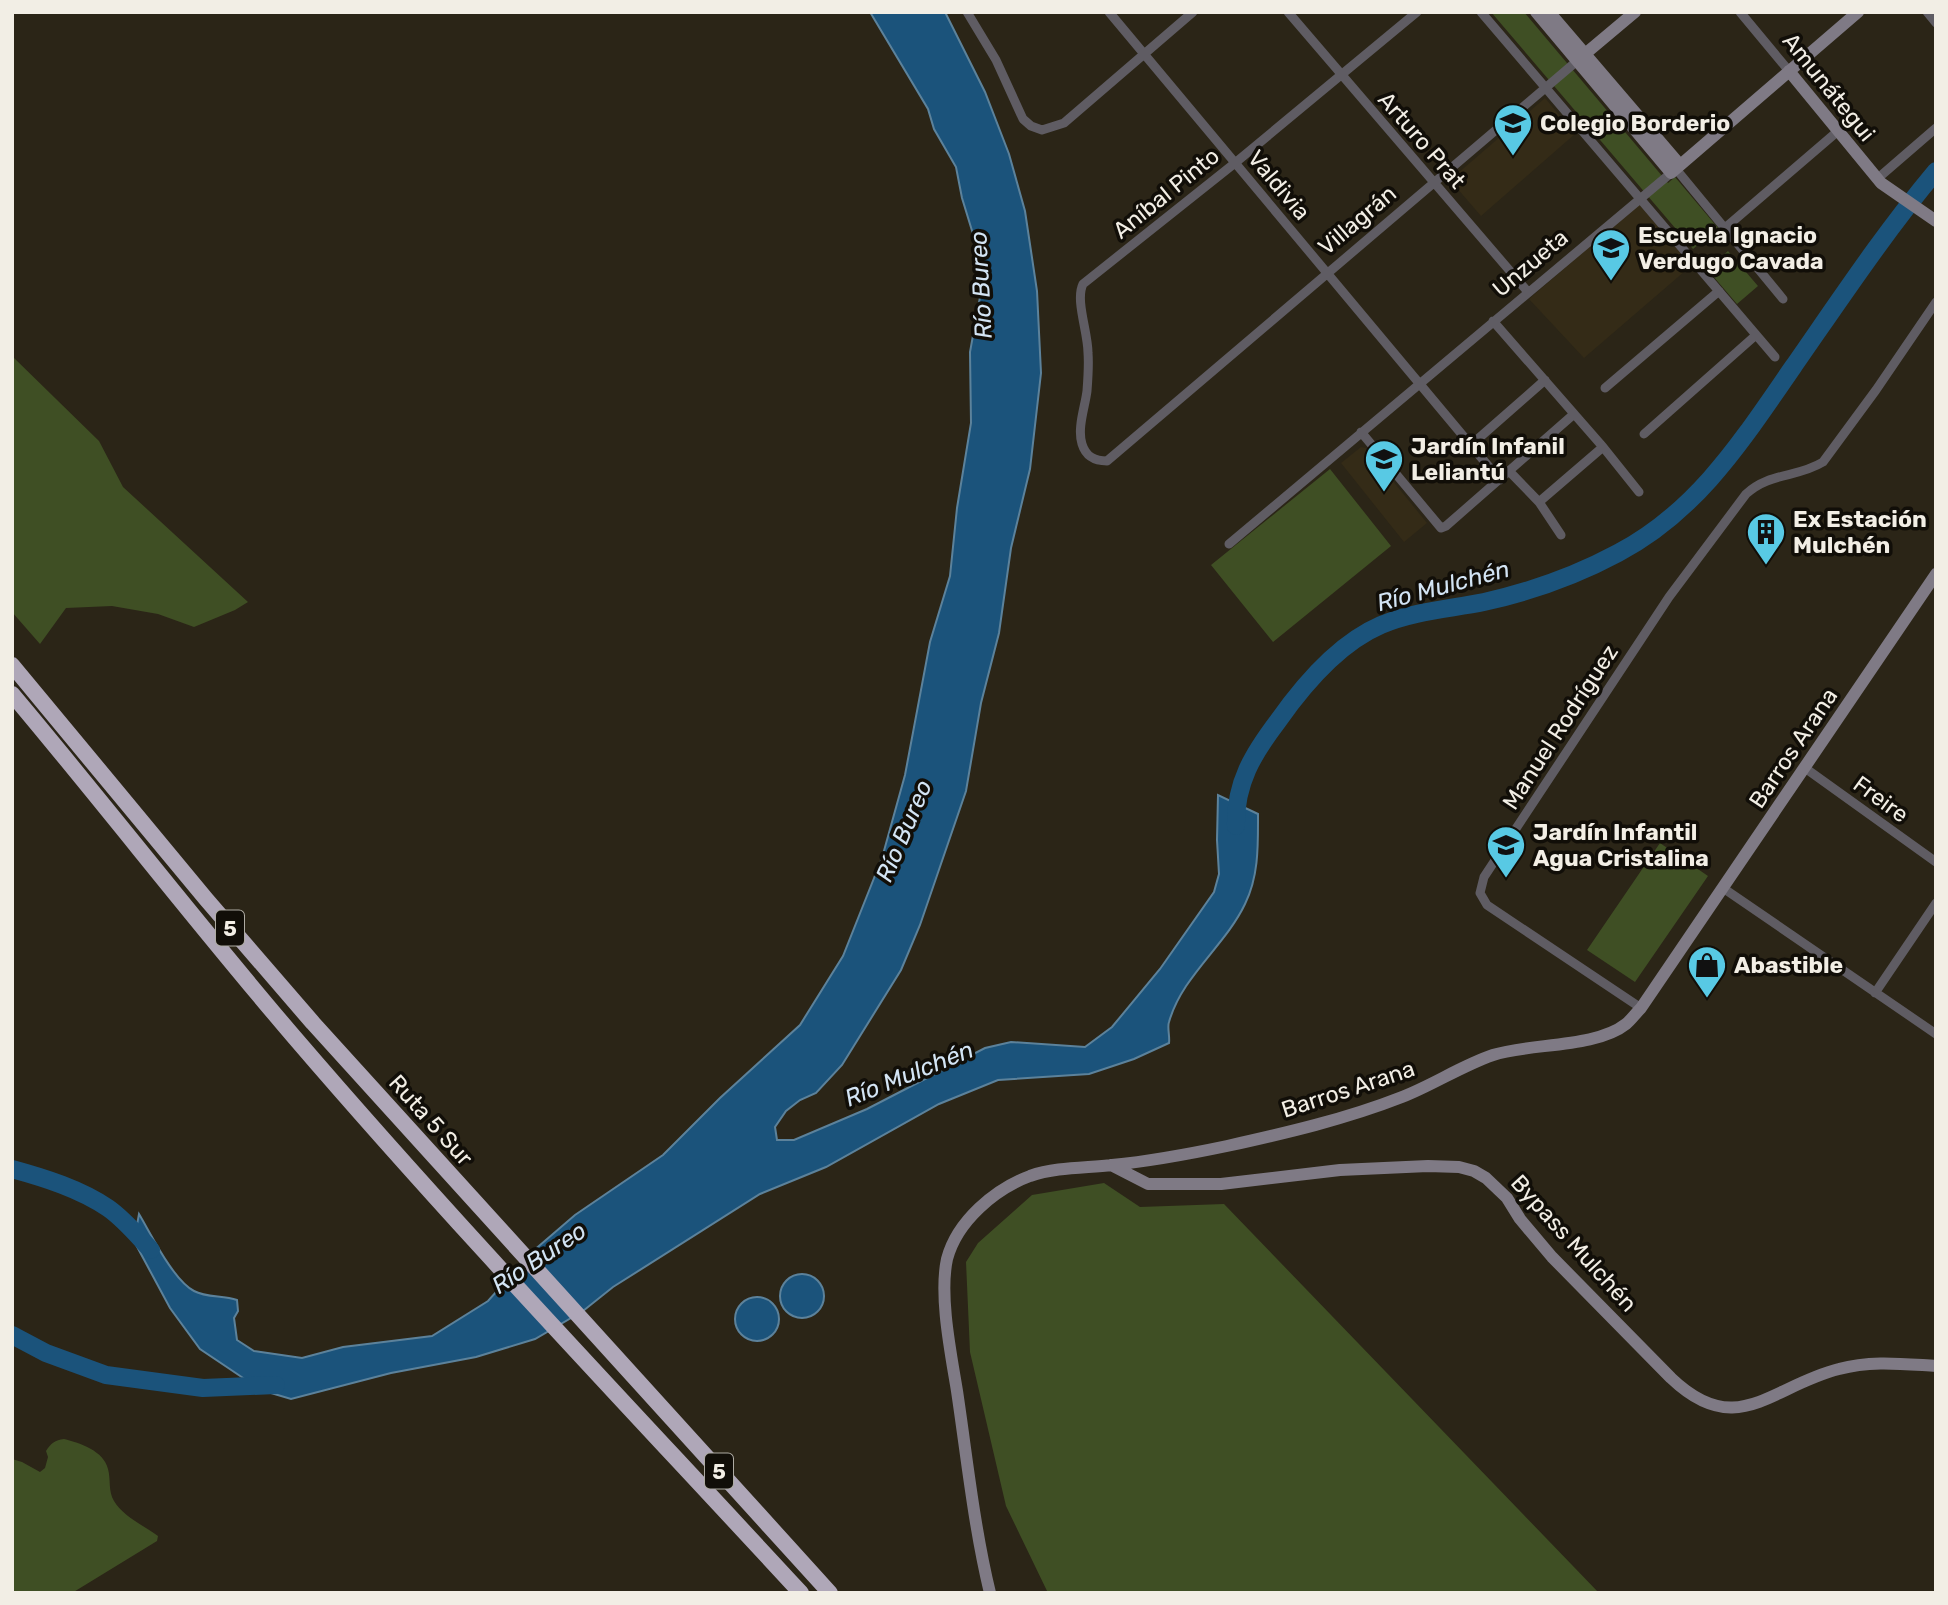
<svg xmlns="http://www.w3.org/2000/svg" width="1948" height="1605" viewBox="0 0 1948 1605" font-family="Rubik,sans-serif">
	<style>
		.built { fill: #342b17 }
		.green { fill: #3f4f24 }
		.water { fill: #1b537b; stroke: #5c829b; stroke-width: 2 }
		.lines { fill: none; stroke-linecap: round; stroke-linejoin: round }
		.river { stroke: #1b537b; stroke-width: 18 }
		.street { stroke: #5f5c63; stroke-width: 9 }
		.secondary { stroke: #7f7a85; stroke-width: 12 }
		.highway { stroke: #afa7b8; stroke-width: 16 }
		.labels { text-anchor: middle; dominant-baseline: central; stroke-width: 7; stroke-linejoin: round; paint-order: stroke }
		.shield { fill: #110e08; stroke: #aeaba3; stroke-width: 2 }
		.shield-label { font-size: 21px; font-weight: bold; fill: #f2eee5 }
		.street-label { font-size: 23px; fill: #f2eee5; stroke: #110e08 }
		.poi-label { font-size: 23px; font-weight: bold; fill: #f2eee5; stroke: #110e08; text-anchor: start }
		.water-label { font-size: 24px; font-style: italic; fill: #d3e4f4; stroke: #110e08 }
	</style>
	<rect width="100%" height="100%" fill="#2b2517"/>
	<path class="built" d="M1545,98L1575,134L1481,216L1450,180Z
		M1639,204L1692,265L1584,358L1529,299Z
		M1361,447L1366,448L1427,523L1404,542L1341,463Z"/>
	<path class="green" d="M1491,12H1524L1668,183L1675,177L1718,228L1693,249Z
		M1728,251L1758,286L1737,304L1707,269Z
		M12,356L99,441L123,487L248,602L235,610L194,627L158,614L112,606L66,608L40,644L12,612Z
		M1330,469L1391,546L1273,642L1211,565Z
		M1660,843L1708,876L1635,982L1587,950Z
		M1104,1183L1140,1207L1224,1204L1599,1593H1048L1006,1506L970,1352L966,1262L978,1243L1032,1195Z
		M64,1439C80,1443 104,1451 108,1469C111,1480 108,1491 114,1501C123,1516 144,1526 158,1536L157,1541L72,1593H12V1459L22,1462L40,1472L45,1468L48,1457L46,1451C51,1443 55,1440 64,1439Z"/>
	<path class="water" d="M870,12H945L985,92L1009,154L1025,211L1037,291L1041,373L1030,469L1011,548L999,633L981,703L966,791L920,925L901,970L842,1065L816,1093L800,1100L786,1111L775,1127L777,1140H794L867,1109L985,1048L1011,1042L1085,1047L1112,1027L1160,969L1214,892L1219,874L1217,840L1218,795L1258,814C1258,845 1259,876 1245,904C1225,946 1182,976 1169,1022C1167,1027 1170,1036 1169,1043L1134,1059L1089,1074L998,1080L939,1104L826,1167L760,1194L613,1287L583,1311L535,1339L476,1357L391,1373L291,1399L261,1390L200,1349L170,1308L134,1241L139,1214C151,1234 173,1280 194,1291C207,1298 223,1295 237,1300L238,1311L234,1318L237,1340L254,1351L302,1358L343,1347L432,1336L488,1301L532,1252L575,1215L663,1155L720,1098L800,1025L843,956L882,858L905,775L930,642L950,576L957,508L971,423L970,352L982,286L973,234L962,198L956,167L934,129L928,109Z
		M780 1296a22 22 0 1 1 44 0a22 22 0 1 1-44 0Z
		M735 1319a22 22 0 1 1 44 0a22 22 0 1 1-44 0Z"/>
	<g class="lines">
		<path class="river" d="M1236,826C1235,783 1253,754 1278,721C1304,684 1339,643 1381,625C1414,611 1450,609 1484,602C1529,592 1577,575 1618,553C1698,511 1743,439 1793,367C1839,301 1884,233 1936,171
			M12,1169C45,1178 80,1189 108,1208C124,1219 138,1236 151,1250
			M12,1335L46,1353L106,1375L203,1388L276,1385"/>
		<path class="street" d="M967,12L996,60L1023,119L1031,126L1042,130L1064,123L1193,12
			M1109,12L1500,480
			M1288,12L1528,292
			M1417,12L1235,163L1083,284C1075,300 1088,332 1088,353C1089,365 1088,378 1087,391C1085,407 1077,428 1082,444C1086,457 1095,461 1107,461L1577,61
			M1481,12L1775,357
			M1740,12L1789,71
			M1927,12L1936,23
			M1676,169L1783,299
			M1877,179L1936,128
			M1725,228L1838,131
			M1493,321L1603,447L1639,492
			M1605,388L1719,291
			M1361,432L1441,528L1446,526L1574,414
			M1644,434L1756,335
			M1471,445L1545,380
			M1510,472L1539,502L1561,535
			M1539,502L1603,447
			M1229,544L1671,173
			M1805,768L1936,862
			M1723,888L1936,1034
			M1875,993L1936,903
			M1641,1008L1487,905L1480,893L1484,877L1669,597L1746,494C1770,472 1797,478 1823,462L1876,390L1936,302"/>
		<path class="secondary" d="M1536,12L1671,173L1858,12
			M1549,12L1680,165
			M1579,59L1635,12
			M1789,71L1881,183L1936,221
			M1111,1165L1148,1184H1221L1340,1170L1428,1166L1459,1167L1474,1171L1486,1178L1507,1198L1520,1219L1552,1257L1671,1378C1737,1441 1771,1386 1839,1369C1871,1360 1903,1364 1936,1366
			M990,1593C974,1527 967,1458 957,1391C951,1354 939,1296 947,1259C957,1221 995,1189 1030,1176C1056,1167 1085,1168 1112,1165C1151,1161 1189,1154 1227,1146C1286,1133 1346,1119 1402,1097C1433,1085 1461,1066 1493,1055C1530,1043 1596,1048 1626,1024C1631,1020 1636,1013 1641,1008L1936,574"/>
		<path class="highway" d="M12,665L206,899L313,1023L830,1593
			M12,694C108,808 198,925 295,1038C458,1228 631,1409 801,1593"/>
	</g>
	<defs>
		<g id="school-pin" transform="scale(2.0125)"><path d="M0 17L-7.5 6A9.5 9.5 0 1 1 7.5 6Z" fill="#58c9e4" stroke="#110e08"/><path d="M0-5L7-2L0 1L-7-2ZM-4 1L0 2.5L4 1V4Q0 6-4 4Z" fill="#111"/></g>
		<g id="building-pin" transform="scale(2.0125)"><path d="M0 17L-7.5 6A9.5 9.5 0 1 1 7.5 6Z" fill="#58c9e4" stroke="#110e08"/><path d="M-4-6H4V6H1V3H-1V6H-4ZM-2.5-4.3h1.7v1.8h-1.7ZM.8-4.3h1.7v1.8H.8ZM-2.5-1h1.7V.8h-1.7ZM.8-1h1.7V.8H.8Z" fill="#111"/></g>
		<g id="shop-pin" transform="scale(2.0125)"><path d="M0 17L-7.5 6A9.5 9.5 0 1 1 7.5 6Z" fill="#58c9e4" stroke="#110e08"/><path d="M-5-2.5h2.3a2.7 3.5 0 0 1 5.4 0H5L5.5 6h-11ZM-1.5-2.5h3a1.5 2.3 0 0 0-3 0Z" fill="#111"/></g>
	</defs>
	<g fill-rule="evenodd">
		<use href="#school-pin" x="1513" y="123"/>
		<use href="#school-pin" x="1611" y="248"/>
		<use href="#school-pin" x="1384" y="459"/>
		<use href="#building-pin" x="1766" y="532"/>
		<use href="#school-pin" x="1506" y="845"/>
		<use href="#shop-pin" x="1707" y="965"/>
	</g>
	<g class="labels">
		<g class="shield">
			<rect x="216" y="910.5" width="28" height="35" rx="5"/>
			<rect x="705" y="1453.5" width="28" height="35" rx="5"/>
		</g>
		<g class="shield-label">
			<text x="230" y="928">5</text>
			<text x="719" y="1471">5</text>
		</g>
		<g class="street-label">
			<text transform="translate(1829 87) rotate(51)">Amunátegui</text>
			<text transform="translate(1422 140) rotate(49)">Arturo Prat</text>
			<text transform="translate(1279 185) rotate(50)">Valdivia</text>
			<text transform="translate(1166 193) rotate(-39)">Aníbal Pinto</text>
			<text transform="translate(1357 220) rotate(-40)">Villagrán</text>
			<text transform="translate(1530 263) rotate(-40)">Unzueta</text>
			<text transform="translate(1560 727) rotate(-57)">Manuel Rodríguez</text>
			<text transform="translate(1793 748) rotate(-56)">Barros Arana</text>
			<text transform="translate(1881 799) rotate(36)">Freire</text>
			<text transform="translate(1348 1089) rotate(-18)">Barros Arana</text>
			<text transform="translate(431 1120) rotate(48)">Ruta 5 Sur</text>
			<text transform="translate(1574 1243) rotate(48)">Bypass Mulchén</text>
		</g>
		<g class="poi-label">
			<text x="1540" y="123">Colegio Borderio</text>
			<text x="1638" y="235">Escuela Ignacio<tspan x="1638" dy="26">Verdugo Cavada</tspan></text>
			<text x="1411" y="446">Jardín Infanil<tspan x="1411" dy="26">Leliantú</tspan></text>
			<text x="1793" y="519">Ex Estación<tspan x="1793" dy="26">Mulchén</tspan></text>
			<text x="1533" y="832">Jardín Infantil<tspan x="1533" dy="26">Agua Cristalina</tspan></text>
			<text x="1734" y="965">Abastible</text>
		</g>
		<g class="water-label">
			<text transform="translate(981 285) rotate(-93)">Río Bureo</text>
			<text transform="translate(1443 586) rotate(-15)">Río Mulchén</text>
			<text transform="translate(904 831) rotate(-67)">Río Bureo</text>
			<text transform="translate(909 1074) rotate(-22)">Río Mulchén</text>
			<text transform="translate(539 1258) rotate(-34)">Río Bureo</text>
		</g>
	</g>
	<rect width="1948" height="1605" fill="none" stroke="#f2eee5" stroke-width="28"/>
</svg>
